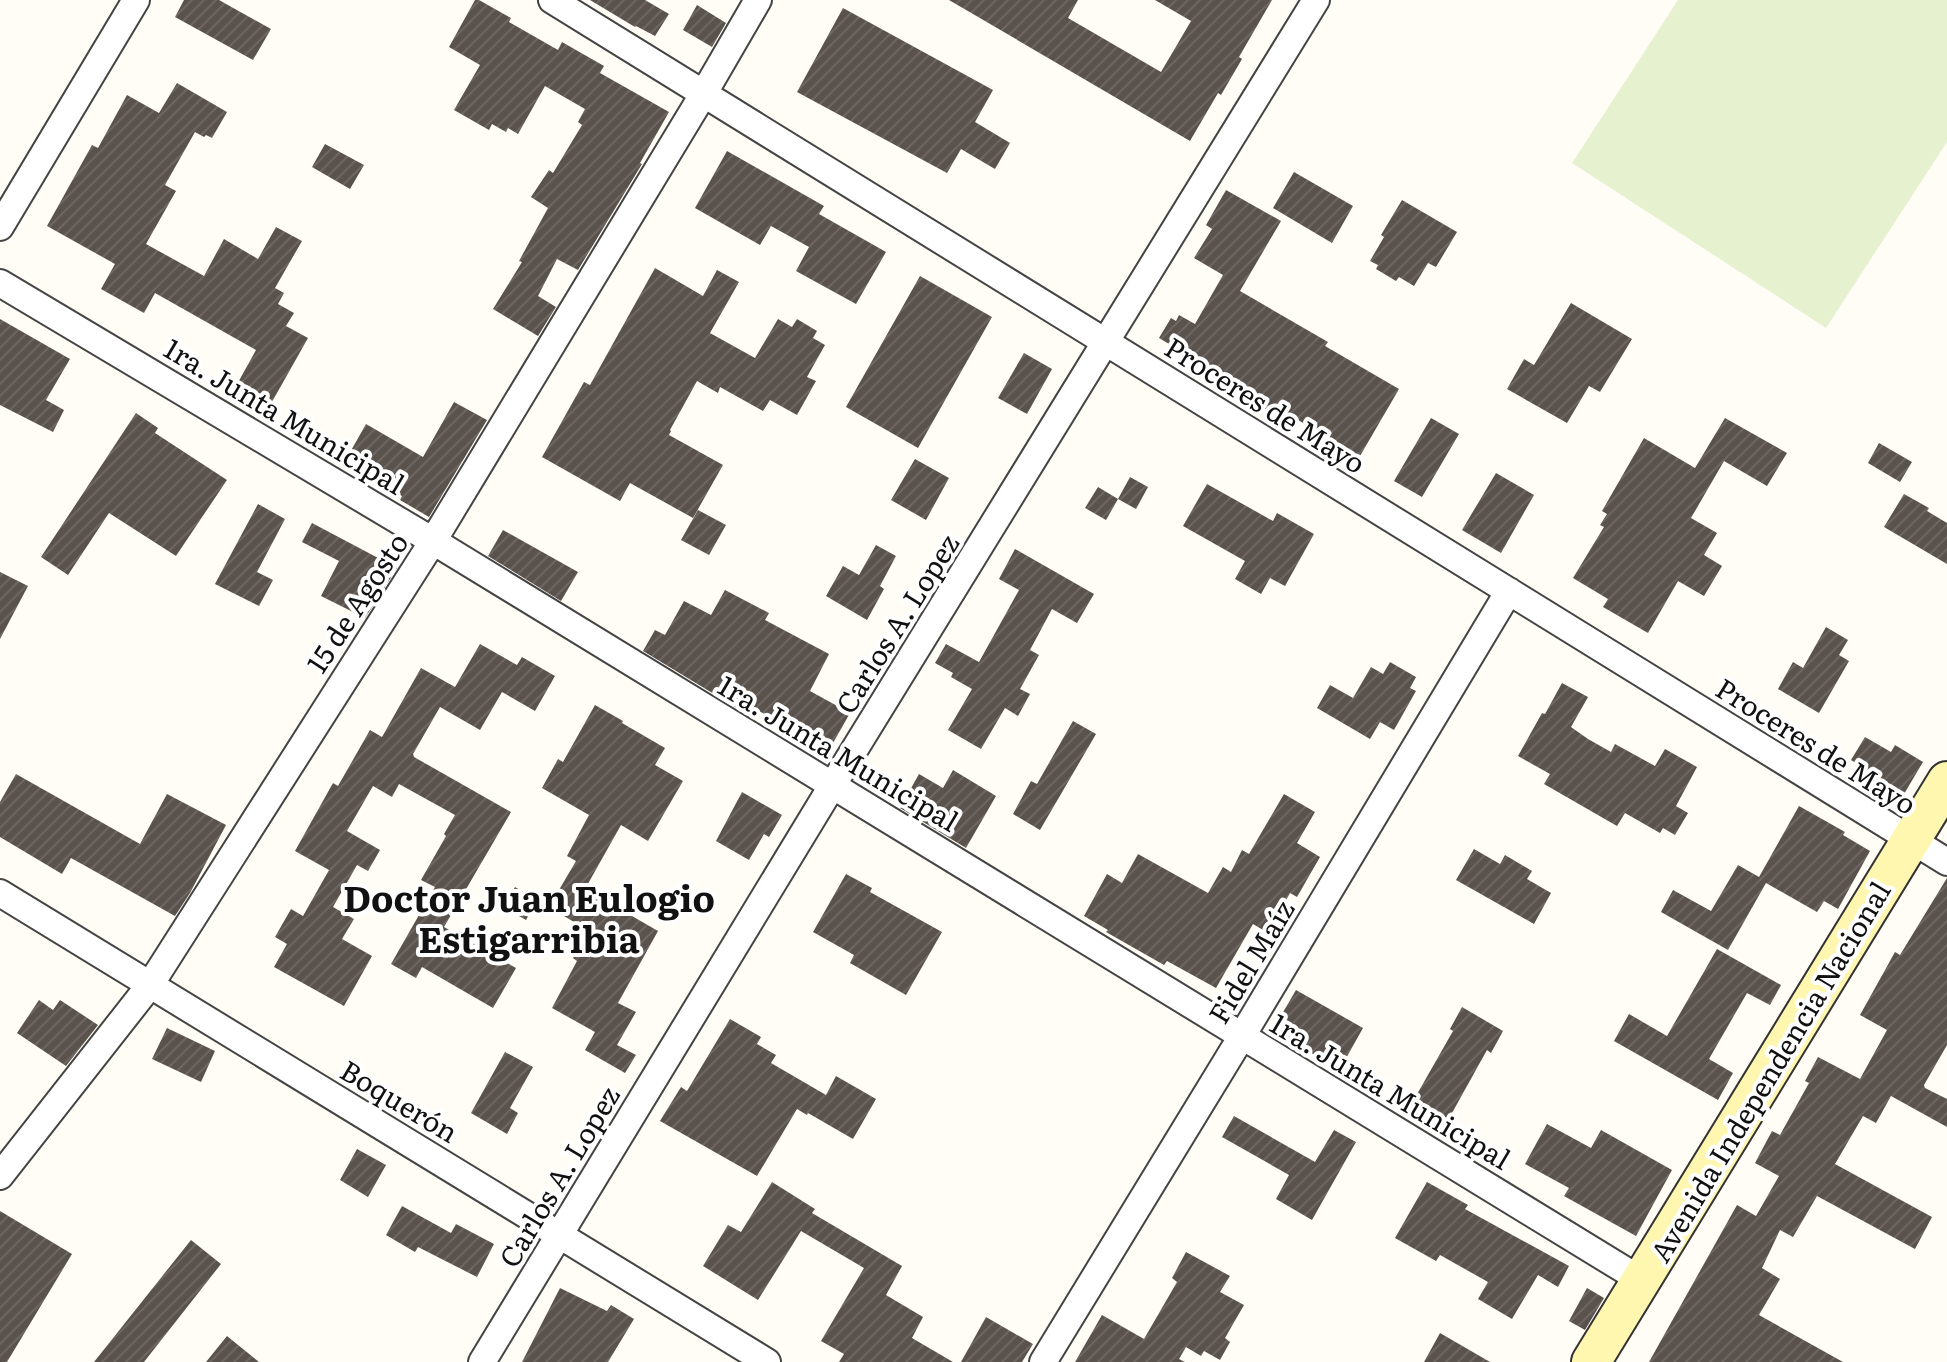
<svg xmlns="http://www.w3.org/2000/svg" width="1947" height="1362" viewBox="0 0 1947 1362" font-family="Literata,serif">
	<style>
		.pitch { fill: #e6f2cf }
		.building { fill: url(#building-hatch) }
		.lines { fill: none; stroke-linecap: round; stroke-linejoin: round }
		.street-casing { stroke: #444; stroke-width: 30 }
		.secondary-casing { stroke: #333; stroke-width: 42 }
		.street { stroke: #fff; stroke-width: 26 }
		.secondary { stroke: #fff6b0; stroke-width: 38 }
		.labels { text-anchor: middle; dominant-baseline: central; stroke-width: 8; stroke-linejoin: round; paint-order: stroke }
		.street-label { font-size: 28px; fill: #111; stroke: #fff }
		.district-label { font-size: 36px; font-weight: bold; fill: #111; stroke: #fff }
	</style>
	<defs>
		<pattern id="building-hatch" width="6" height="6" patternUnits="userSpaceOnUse" patternTransform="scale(2)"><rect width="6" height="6" fill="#5a524d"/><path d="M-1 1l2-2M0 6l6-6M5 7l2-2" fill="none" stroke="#6d6662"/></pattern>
	</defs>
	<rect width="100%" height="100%" fill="#fffdf5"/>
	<path class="pitch" d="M1678,0H1947V142L1826,328L1572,163Z"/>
	<path class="building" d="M184,0H219L271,29L253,60L175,17Z
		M475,0H479L511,18L509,22L558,50L562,42L604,66L600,73L669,112L640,163L642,164L578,270L557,259L538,296L556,307L538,336L493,309L522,262L519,261L548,208L531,197L549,170L553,173L582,125L578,122L585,109L545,86L518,134L508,128L506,132L492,124L489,130L454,110L480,65L449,47Z
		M590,0H645L669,14L655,36L636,26L635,27Z
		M949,0H1078L1068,18L1161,72L1191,21L1155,0H1272L1239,57L1242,59L1221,95L1218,93L1190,141Z
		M697,5L726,23L712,47L683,30Z
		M843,8L993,90L975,122L1010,143L995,169L961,149L947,173L797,92Z
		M177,83L227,112L212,138L206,135L204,137L195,132L165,185L176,191L146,244L204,276L224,239L258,259L276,227L302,241L275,288L284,293L278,304L294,313L286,326L308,338L264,416L230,397L256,350L155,293L144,313L101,289L115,264L47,226L92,145L98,148L127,95L159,113Z
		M325,144L364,165L350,189L312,167Z
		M727,151L824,206L819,214L886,252L856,304L796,271L809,247L771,226L760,245L695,208Z
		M1294,172L1353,206L1332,243L1273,208Z
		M1226,190L1281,221L1240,291L1328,342L1325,346L1399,389L1360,456L1286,413L1283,419L1245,397L1248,391L1159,338L1171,318L1176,321L1179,315L1195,324L1223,275L1194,258L1212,229L1206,225Z
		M1402,200L1457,232L1436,267L1428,263L1414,286L1399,277L1396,281L1376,269L1378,265L1370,261L1384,237L1381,235Z
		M655,268L703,296L717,270L739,282L710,333L755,358L778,319L792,327L797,319L817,331L813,338L825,345L807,377L816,381L797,415L770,400L763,411L720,387L718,393L697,381L670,430L671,431L669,435L723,465L693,518L630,483L620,501L542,457L584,382L590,385Z
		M920,276L992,317L918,448L846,407Z
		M1571,303L1632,339L1600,392L1589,386L1567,423L1507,389L1524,359L1534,365Z
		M0,319L70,359L46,400L64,410L53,432L0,405Z
		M1024,353L1052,369L1027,414L998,398Z
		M454,402L487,420L429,517L400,500L402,496L344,463L366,424L423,457Z
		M136,413L158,428L155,433L227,480L176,556L109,513L68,575L41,557Z
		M1431,418L1459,434L1422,497L1394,481Z
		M1725,418L1787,453L1767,486L1724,461L1691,518L1717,533L1704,555L1722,566L1704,596L1678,581L1648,633L1603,607L1608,599L1573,578L1604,527L1600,525L1607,514L1602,511L1644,438L1695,468Z
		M1879,443L1912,462L1900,482L1868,463Z
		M915,459L949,478L926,520L891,500Z
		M1496,473L1534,495L1501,553L1462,530Z
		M1130,477L1148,487L1136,509L1118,499Z
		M1207,484L1273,521L1277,513L1314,534L1285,586L1270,578L1261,594L1235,579L1245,561L1183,526Z
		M1098,487L1118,499L1106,520L1085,508Z
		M1904,494L1929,508L1927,511L1947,523V564L1884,527Z
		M258,504L285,519L257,572L273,580L259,606L215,584Z
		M698,510L726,525L709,555L681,540Z
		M312,523L397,568L365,618L321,596L339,561L302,542Z
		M503,530L578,572L561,601L488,556Z
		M876,545L896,556L880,586L884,589L867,620L826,596L843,566L859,575Z
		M1015,549L1094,594L1077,623L1052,609L1030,650L1039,655L1020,689L1030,694L1018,716L1005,708L981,749L948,730L972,689L951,677L953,673L935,663L946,644L979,662L1019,590L999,579Z
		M0,572L28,586L0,639Z
		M725,590L769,613L765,620L829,654L810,691L850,713L824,759L785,738L790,728L746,704L742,711L643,651L655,630L665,635L684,601L711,615Z
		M1826,627L1848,640L1839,655L1849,661L1819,713L1778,689L1793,662L1803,668Z
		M480,644L517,665L522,657L555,676L535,711L502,692L480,730L440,707L413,754L414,757L511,812L444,927L516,968L493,1008L422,967L416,978L391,964L435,887L421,880L446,836L444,834L455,815L399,784L392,797L373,786L347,831L380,850L368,871L357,865L333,907L354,919L342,939L372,956L344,1006L274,967L287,944L275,937L291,909L303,916L329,870L295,851L333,783L338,786L370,730L382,737L421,668L455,687Z
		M1390,662L1416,677L1410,688L1416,691L1394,730L1380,722L1370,739L1317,708L1330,685L1353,698L1371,667L1383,674Z
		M1562,683L1588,697L1571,727L1588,739L1611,752L1615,744L1655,766L1665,749L1697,767L1676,806L1688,813L1675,835L1663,828L1660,833L1625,813L1617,826L1544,784L1550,774L1518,756L1542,713L1545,714Z
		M595,705L623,721L622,723L665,748L655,765L683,781L648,841L621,825L585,889L658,931L618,1003L636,1012L617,1045L636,1055L625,1073L585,1050L595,1032L552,1008L577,961L573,958L577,951L570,947L573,942L565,938L574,922L549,907L576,861L567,856L589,815L542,788L558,759L563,762Z
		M1073,721L1096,734L1040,830L1013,814L1031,781L1037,784Z
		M1865,737L1891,752L1895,745L1923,762L1904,794L1851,760Z
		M953,770L996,796L966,848L900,808L919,774L943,788Z
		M16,774L140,844L167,794L226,825L190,893L175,916L71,858L62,874L0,837V802Z
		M742,792L782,815L769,837L764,834L749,860L716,841Z
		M1284,794L1315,812L1297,843L1320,857L1297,897L1290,893L1268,933L1253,924L1216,988L1167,961L1164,965L1106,932L1108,930L1084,916L1107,874L1122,883L1138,854L1208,893L1223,867L1231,872L1242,850L1249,854Z
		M1799,806L1845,832L1843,835L1870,851L1838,909L1824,901L1817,912L1766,883L1728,950L1661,912L1673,890L1711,911L1738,865L1759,877Z
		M1474,849L1500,864L1505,855L1532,871L1527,879L1551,893L1534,924L1456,880Z
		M846,874L872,888L870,892L942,932L906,995L850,963L854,955L813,932Z
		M1947,878V1045L1924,1085L1925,1088L1947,1099V1127L1891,1096L1876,1123L1863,1116L1835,1164L1932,1217L1915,1249L1817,1196L1793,1237L1780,1230L1762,1268L1780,1279L1759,1315L1843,1362H1649L1737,1205L1756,1216L1779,1176L1755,1163L1772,1131L1780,1135L1809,1083L1805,1081L1818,1057L1860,1079L1887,1030L1860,1015L1895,952L1900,955Z
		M515,887L537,900L526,920L503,907Z
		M1717,949L1781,985L1770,1005L1747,993L1709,1059L1733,1073L1718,1100L1614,1041L1629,1014L1667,1036Z
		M1296,990L1363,1028L1340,1069L1272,1031Z
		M39,1000L53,1010L60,1000L98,1025L66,1066L17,1033Z
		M1462,1007L1503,1031L1491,1053L1487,1050L1447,1122L1412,1103L1453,1031L1450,1029Z
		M730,1019L761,1037L757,1044L776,1055L771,1063L826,1095L836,1076L876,1099L853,1139L808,1113L807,1115L797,1109L757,1176L660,1121L681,1087L687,1091Z
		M167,1028L215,1051L201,1082L152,1059Z
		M505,1052L533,1067L510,1108L518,1113L507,1134L471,1113Z
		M1234,1116L1315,1162L1334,1130L1356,1142L1312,1220L1276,1199L1289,1175L1222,1137Z
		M1547,1124L1591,1148L1601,1130L1672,1170L1636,1236L1564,1196L1569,1188L1525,1164Z
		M357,1149L386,1165L368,1197L340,1180Z
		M772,1182L815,1209L812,1213L902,1266L886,1295L923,1317L912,1338L953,1362H839L844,1354L821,1341L864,1268L801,1231L758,1300L703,1266L728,1225L741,1232Z
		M1427,1182L1468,1205L1465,1209L1569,1266L1558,1287L1538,1275L1512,1319L1478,1299L1488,1282L1440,1255L1436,1261L1395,1238Z
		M402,1206L451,1233L456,1224L494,1244L477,1277L418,1247L415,1252L386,1235Z
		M0,1211L72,1254L7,1362H0Z
		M191,1240L221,1264L144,1362H94Z
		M1186,1252L1230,1276L1220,1292L1244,1305L1225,1338L1230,1342L1220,1360L1204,1351L1201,1356L1186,1347L1179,1359L1185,1362H1075L1102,1315L1144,1339L1177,1282L1172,1278Z
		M560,1288L607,1311L611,1305L634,1319L608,1362H522Z
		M1587,1288L1604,1298L1585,1330L1569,1321Z
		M986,1317L1033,1344L1022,1362H961Z
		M1440,1333L1490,1362H1424Z
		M227,1336L259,1362H206Z"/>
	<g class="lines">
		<g class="street-casing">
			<path id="street" d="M552,0L1947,862
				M0,227L136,0
				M0,283L433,541L1641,1280
				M0,893L767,1362
				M0,1176L150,985L433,541L704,93L758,0
				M482,1362L832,786L1316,0
				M1043,1362L1242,1036L1509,591"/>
		</g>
		<g class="secondary-casing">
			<path id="secondary" d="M1591,1362L1947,781"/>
		</g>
		<use href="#street" class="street"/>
		<use href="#secondary" class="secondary"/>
	</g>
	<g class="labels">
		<g class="street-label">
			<text transform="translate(1266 404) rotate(32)">Proceres de Mayo</text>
			<text transform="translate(285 415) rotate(31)">1ra. Junta Municipal</text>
			<text transform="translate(356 602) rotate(-57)">15 de Agosto</text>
			<text transform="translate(896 623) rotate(-58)">Carlos A. Lopez</text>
			<text transform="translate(1817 745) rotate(32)">Proceres de Mayo</text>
			<text transform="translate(839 752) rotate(31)">1ra. Junta Municipal</text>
			<text transform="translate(1250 961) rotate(-59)">Fidel Maíz</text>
			<text transform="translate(1769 1071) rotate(-59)">Avenida Independencia Nacional</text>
			<text transform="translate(1391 1090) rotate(31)">1ra. Junta Municipal</text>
			<text transform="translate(400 1100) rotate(31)">Boquerón</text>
			<text transform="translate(558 1176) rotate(-59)">Carlos A. Lopez</text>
		</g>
		<g class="district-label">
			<text x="529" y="896">Doctor Juan Eulogio<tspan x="529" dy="41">Estigarribia</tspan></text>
		</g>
	</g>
</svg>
